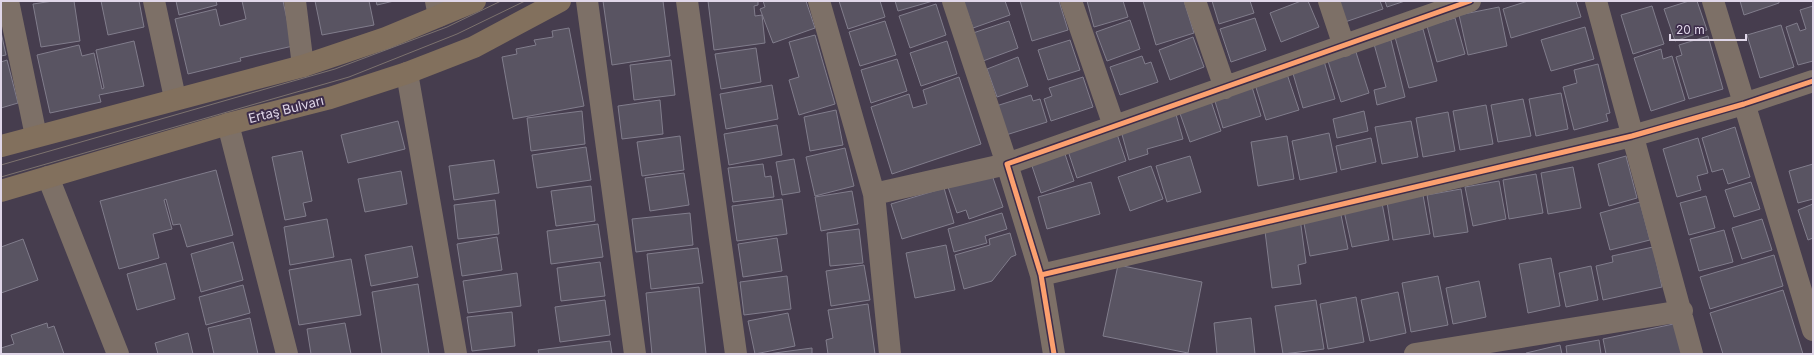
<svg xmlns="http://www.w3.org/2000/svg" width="1814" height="355" viewBox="0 0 1814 355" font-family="Inter,sans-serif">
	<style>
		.building { fill: #595462; stroke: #817d8c }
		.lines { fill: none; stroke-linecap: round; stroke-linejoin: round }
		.minor { stroke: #7d7067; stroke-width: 22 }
		.major { stroke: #82705d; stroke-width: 22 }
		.tram { stroke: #7c726e; stroke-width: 1 }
		.cycleway-casing { stroke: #3c2c4a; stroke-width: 8 }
		.cycleway { stroke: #fca06f; stroke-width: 5 }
		.labels { text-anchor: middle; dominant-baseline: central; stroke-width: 4; stroke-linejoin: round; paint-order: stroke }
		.street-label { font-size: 13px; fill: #e0d7e9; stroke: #3c2c4a }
	</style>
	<rect width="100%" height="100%" fill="#463d4e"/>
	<path class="building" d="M53,1H74L80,41L41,47L33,4Z
		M101,1H139L144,27L108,35Z
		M176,1H216L217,5L179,15Z
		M242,1H283L293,46L240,58L241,61L188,74L175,19L216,9L220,26L246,19Z
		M315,1H369L374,25L322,35Z
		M376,1H394L377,5Z
		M603,1H663L670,56L612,65Z
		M708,1H758V5L754,6L755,16L762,15L765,43L714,50Z
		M763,1H806L815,28L773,43L760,9L765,7Z
		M839,1H880L885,17L848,29Z
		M895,1H933L898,11Z
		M963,1H1005L1010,15L973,28Z
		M1020,1H1059L1068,30L1032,41Z
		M1087,1H1123L1128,17L1094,27Z
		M1143,1H1184L1194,33L1156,45Z
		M1212,1H1250L1254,13L1219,24Z
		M1301,1H1308L1319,27L1281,42L1270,13Z
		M1338,1H1380L1383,9L1345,22Z
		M1385,1H1405L1387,7Z
		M1528,1H1576L1581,17L1511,38L1503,9Z
		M1689,1H1697L1707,30L1675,41L1664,9Z
		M1740,1H1779V3L1744,15Z
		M936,4L946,35L910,48L899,16Z
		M1652,6L1664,44L1633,54L1621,15Z
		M1813,6V61L1798,65L1786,27L1797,23L1800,31L1806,29L1800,10Z
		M1499,7L1507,46L1468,55L1459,15Z
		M1255,18L1266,50L1231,62L1220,29Z
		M1455,18L1465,54L1437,62L1427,26Z
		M1130,20L1140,49L1107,61L1096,32Z
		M885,21L896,55L860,66L849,32Z
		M1009,21L1018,48L983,61L973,33Z
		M1781,25L1794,67L1760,78L1747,35Z
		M1585,27L1594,59L1551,71L1541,40Z
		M569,28L584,106L513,119L502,57L517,54L516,49L536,45L534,40L553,37L552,31Z
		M1423,29L1437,81L1409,88L1395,37Z
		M1,32L6,55L1,56Z
		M815,35L835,104L799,115L789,80L799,77L789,42Z
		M1708,36L1723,89L1689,99L1676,57L1682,55L1679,45Z
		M1193,37L1204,67L1170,80L1159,50Z
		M1070,40L1080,70L1048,80L1038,50Z
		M1391,40L1405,97L1377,105L1374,90L1386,87L1374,44Z
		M134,41L144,86L99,95L101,102L50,113L37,55L79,45L82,56L94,53L102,89L104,88L96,50Z
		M947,41L957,74L921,86L910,53Z
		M756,48L761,82L721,89L715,54Z
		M1355,49L1369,93L1341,102L1327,58Z
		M1661,49L1663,59L1672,56L1685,100L1651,111L1634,58Z
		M1142,56L1145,64L1151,62L1158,82L1120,95L1110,67Z
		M1018,57L1028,86L997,97L987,69Z
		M897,59L907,91L871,103L861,70Z
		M7,60L18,103L1,108V62Z
		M671,60L675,95L634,100L630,65Z
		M1324,61L1335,99L1303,108L1292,70Z
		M1598,64L1610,113L1606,114L1608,121L1574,130L1563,87L1577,83L1574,70Z
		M1286,71L1299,110L1266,120L1254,81Z
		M959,77L981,144L892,174L871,107L909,94L913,108L927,104L923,90Z
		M1083,77L1093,107L1051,121L1044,99L1052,96L1049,88Z
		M772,85L778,119L726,129L720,94Z
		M1252,87L1261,116L1223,128L1214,98Z
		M1561,93L1568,129L1536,136L1529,99Z
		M1031,95L1033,101L1040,99L1047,122L1006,135L996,106Z
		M1210,98L1221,131L1190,142L1178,108Z
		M1523,99L1531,136L1498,142L1491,105Z
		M660,100L663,134L622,139L618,106Z
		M1486,105L1493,144L1460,150L1453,111Z
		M836,110L843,145L810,151L804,117Z
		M582,111L585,144L531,151L527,118Z
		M1175,111L1183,139L1147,149L1148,154L1129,160L1120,127Z
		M1364,111L1368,131L1337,138L1333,119Z
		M1448,112L1455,151L1423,157L1416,118Z
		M398,121L405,149L348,163L341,135Z
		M1411,121L1418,157L1382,164L1375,127Z
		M777,125L782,155L729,165L724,134Z
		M1735,127L1750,177L1728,184L1723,169L1712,172L1702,138Z
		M1115,128L1126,161L1077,178L1066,145Z
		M1329,133L1337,172L1300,180L1292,141Z
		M680,136L684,170L642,176L637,142Z
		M1287,136L1294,179L1258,186L1251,142Z
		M1371,138L1376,162L1341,170L1336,146Z
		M1698,138L1708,173L1697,176L1701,190L1677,197L1663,149Z
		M586,147L591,180L537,188L532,155Z
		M845,148L854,186L815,196L806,157Z
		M1063,148L1074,181L1041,193L1030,160Z
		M302,151L312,201L303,203L306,216L285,220L272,157Z
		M1190,156L1201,192L1167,202L1156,166Z
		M1626,156L1637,198L1609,206L1598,164Z
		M794,159L800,192L782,195L776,162Z
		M494,160L499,193L454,200L449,166Z
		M763,164L765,177L771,176L774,197L733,202L728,168Z
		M1813,164V199L1798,203L1789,171Z
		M1151,166L1163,199L1130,211L1118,177Z
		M1573,167L1581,208L1548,214L1541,173Z
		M216,170L233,235L187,247L180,224L173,225L166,199L164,200L172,229L153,234L159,258L119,269L100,201Z
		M401,171L407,204L365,212L358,179Z
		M991,172L1003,207L969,219L966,210L957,213L948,187Z
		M684,173L689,205L650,211L645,178Z
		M1536,174L1543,213L1509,219L1503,180Z
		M1499,181L1506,219L1473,226L1465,187Z
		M1091,182L1100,214L1047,229L1038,197Z
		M1751,182L1760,209L1734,217L1725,190Z
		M591,186L595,221L556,226L551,191Z
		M944,188L954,223L902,239L891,204Z
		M1461,189L1468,232L1434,237L1427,195Z
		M852,191L858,224L821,231L815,197Z
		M1423,195L1430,234L1393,240L1387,202Z
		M1706,196L1715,228L1689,235L1680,203Z
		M782,199L787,234L737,241L732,206Z
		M495,200L499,234L458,239L454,205Z
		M1640,202L1650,240L1610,250L1600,213Z
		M1382,203L1389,240L1352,247L1344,211Z
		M1813,204V238L1808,240L1798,210Z
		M1340,210L1348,249L1310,256L1303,218Z
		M690,213L693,245L636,252L632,219Z
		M1002,213L1007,229L985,236L987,243L954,252L948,229Z
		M1300,218L1306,263L1298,265L1301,284L1272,288L1264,223Z
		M327,219L334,257L290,265L284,227Z
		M1762,219L1772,250L1742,259L1732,228Z
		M598,224L603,257L551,264L547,231Z
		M859,229L863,263L830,266L827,233Z
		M1724,230L1733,262L1699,271L1690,239Z
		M1010,233L1016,255L1011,257L992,281L964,289L955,255L990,245L989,239Z
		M497,237L502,270L462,276L457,244Z
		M777,238L782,271L743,277L738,244Z
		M23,239L38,280L1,293V247Z
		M233,242L243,280L201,292L191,254Z
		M946,245L955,290L915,298L906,253Z
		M412,246L418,277L371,286L365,255Z
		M1653,247L1662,287L1603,300L1596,266L1613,262L1612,256Z
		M698,248L703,283L651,289L647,254Z
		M1774,255L1783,286L1710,309L1700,277Z
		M1551,258L1560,306L1528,313L1519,264Z
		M351,259L361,315L299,325L289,270Z
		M600,262L605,296L561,301L557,268Z
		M166,263L175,299L137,310L127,274Z
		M864,265L870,300L831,306L826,271Z
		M1118,265L1202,282L1188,353L1103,336Z
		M1591,266L1598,300L1566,307L1559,273Z
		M517,273L521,306L468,313L463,281Z
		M787,276L791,309L744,315L740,282Z
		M1438,276L1448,325L1411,332L1402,283Z
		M1479,281L1486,317L1453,324L1446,288Z
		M418,284L429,354H382L372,292Z
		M243,285L250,313L206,325L199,297Z
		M699,287L706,354H652L646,293Z
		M1783,290L1803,354H1723L1710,313Z
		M1398,292L1406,333L1370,341L1361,300Z
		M1356,297L1364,342L1328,349L1320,304Z
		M605,300L610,335L560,342L555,307Z
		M1316,300L1324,349L1283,354L1275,306Z
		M868,304L875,354H828L826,340L833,338L828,310Z
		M512,312L515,346L472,351L467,317Z
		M788,313L795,346L755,354L748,321Z
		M250,318L258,354H214L208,328Z
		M1251,318L1255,354H1217L1214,323Z
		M47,323L48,328L54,326L64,354H1V348L14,344L11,335Z
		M345,323L351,354H311L307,329Z
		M1678,323L1684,354H1606L1603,339Z
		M188,333L193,354H158L155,343Z
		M1599,340L1601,354H1567L1566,346Z
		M610,341L612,354H539L538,350Z
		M1560,345L1562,354H1526V353Z
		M812,348V354H767Z"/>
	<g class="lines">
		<path class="minor" d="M8,1L36,136
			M154,1L175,98
			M295,1L303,66
			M436,1L439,16
			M587,1L635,354
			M687,1L736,354
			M819,1L874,194L890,354
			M1071,1L1114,126
			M1195,1L1225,88
			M1329,1L1344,46
			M1596,1L1692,354
			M1713,1L1813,330
			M407,73L456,354
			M228,124L287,354
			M48,177L118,354
			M874,194L1007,164L953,1
			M1041,275L1007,164L1470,1
			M1054,354L1041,275L1632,136L1744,104L1813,81
			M1415,354L1682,311"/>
		<path class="major" d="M1,146L303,66L386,38L475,1
			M1,191L228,124L330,98L407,73L474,47L560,1"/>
		<path class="tram" d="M1,165L335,69L447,27L501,1
			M1,177L349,77L457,34L525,1"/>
		<g class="cycleway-casing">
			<path id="cycleway" d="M1041,275L1007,164L1470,1
				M1054,354L1041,275L1632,136L1744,104L1813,81"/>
		</g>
		<use href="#cycleway" class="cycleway"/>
	</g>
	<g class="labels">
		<g class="street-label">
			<text transform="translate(286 109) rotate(-14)">Ertaş Bulvarı</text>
		</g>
	</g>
	<rect width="1814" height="355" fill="none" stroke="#e0d7e9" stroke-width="4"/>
	<path d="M1670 34v6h76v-6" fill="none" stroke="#e0d7e9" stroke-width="2"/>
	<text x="1676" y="34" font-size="12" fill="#e0d7e9" stroke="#3c2c4a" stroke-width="3" paint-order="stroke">20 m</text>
</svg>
